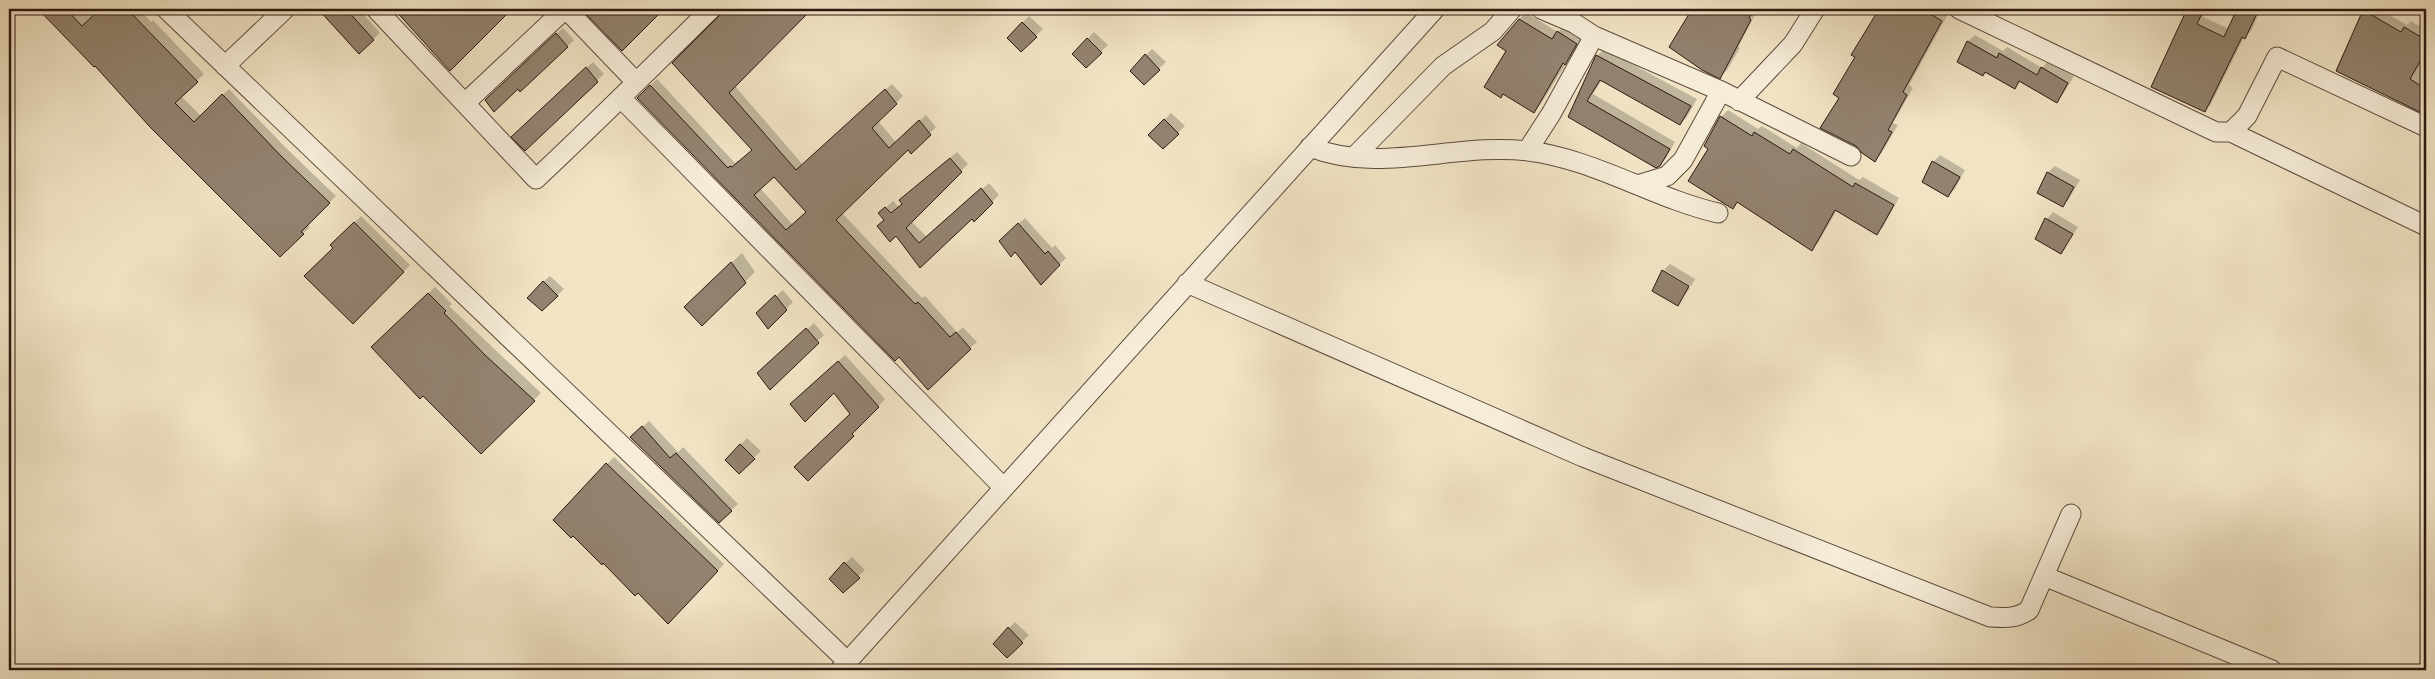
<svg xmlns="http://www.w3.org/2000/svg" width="2435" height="679" viewBox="0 0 2435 679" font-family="'Gentium Book Plus',serif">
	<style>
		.shadow { fill: #0003; fill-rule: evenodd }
		.building { fill: #92826f; stroke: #2c1811; fill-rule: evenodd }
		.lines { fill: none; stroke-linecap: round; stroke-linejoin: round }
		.minor-casing { stroke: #5d4b3e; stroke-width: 21 }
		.minor { stroke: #f6edd9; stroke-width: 19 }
	</style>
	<rect width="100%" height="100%" fill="#f1e4c5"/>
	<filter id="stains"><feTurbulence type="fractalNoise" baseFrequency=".004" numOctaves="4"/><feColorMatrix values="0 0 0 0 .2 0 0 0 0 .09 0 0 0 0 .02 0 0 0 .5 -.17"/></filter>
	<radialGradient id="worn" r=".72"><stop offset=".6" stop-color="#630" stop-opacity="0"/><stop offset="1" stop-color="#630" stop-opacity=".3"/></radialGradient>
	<path class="shadow" d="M40,9H139L151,22L153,20L204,74L181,96L201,116L229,89L287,149L336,196L307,224L310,227L280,256Z
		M320,9H359L380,33L359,52Z
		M395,9H512L450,69Z
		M583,9H661L622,50Z
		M730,9H810L735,86L803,165L892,84L903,96L878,121L896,142L926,115L936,127L911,152L909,148L842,213L922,298L925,296L957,332L963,327L977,342L970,348L899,355L638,98L657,79L735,163L738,160L739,162L753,150L674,63ZM774,175L807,212L793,225L760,188Z
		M1694,9H1758L1738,47L1740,48L1727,70L1720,77L1670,47Z
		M1870,9H1940L1948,14L1909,85L1913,88L1893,123L1898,125L1881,154L1875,161L1840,97L1877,16L1868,11Z
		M2187,9H2207L2203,17L2229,29L2239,9H2261L2251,31L2244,37L2211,104L2204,111Z
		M2366,9H2379L2407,25L2411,21L2426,30V114L2338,70Z
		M1526,13L1558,32L1565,25L1583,37L1540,105L1534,112L1504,93L1501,97L1508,50L1519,19Z
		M1029,16L1043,29L1021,50L1008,38Z
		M563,28L574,40L521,90L518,87L493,93Z
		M1094,32L1108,45L1086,66L1073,54Z
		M1975,35L2003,51L2007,47L2042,68L2048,61L2074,76L2063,94L2057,101L2021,81L2015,87L1986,71L1959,61L1968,41Z
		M1152,49L1166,62L1144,83L1146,55Z
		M1604,49L1697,99L1687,117L1680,124L1602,80L1593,94L1675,142L1666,158L1659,165L1569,116L1597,56Z
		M593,62L604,74L525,149L520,130Z
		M1728,110L1758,129L1762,126L1797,148L1801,143L1859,180L1863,177L1899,198L1883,227L1876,234L1837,210L1818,243L1811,249L1739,202L1733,207L1709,148L1721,117Z
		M1171,113L1185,126L1163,147L1164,120Z
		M957,152L968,164L911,221L927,237L989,183L999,195L974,220L972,217L920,266L880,213L893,201L899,207L907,194Z
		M1940,155L1965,170L1955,189L1948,195L1933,162Z
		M2055,166L2080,180L2069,199L2063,206L2039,192L2048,172Z
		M2053,212L2078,227L2061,252L2047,219Z
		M361,216L410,265L353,323L335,248L332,245Z
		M1025,218L1052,248L1055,245L1066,258L1041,283L1007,234Z
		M742,253L755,272L702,324L695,297Z
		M1670,264L1695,279L1691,286L1664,270Z
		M1664,270V273L1690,288L1678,304L1654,291Z
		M550,276L564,289L542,310L543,282Z
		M435,287L452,304L449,306L541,393L481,452L373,347Z
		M783,290L793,302L768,327L764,307Z
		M814,323L824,335L770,388L765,367Z
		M845,355L885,399L808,479L852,414L834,391L799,397Z
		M649,421L678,452L683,447L738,504L719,521L638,431Z
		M747,438L761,451L739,472L726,460Z
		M614,457L724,564L668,622L638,591L554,520Z
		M852,557L865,570L843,591L845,563Z
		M1015,622L1029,635L1007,656L1009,628Z"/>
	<path class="building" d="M38,9H66L82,26L100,9H127L198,82L175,103L194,122L222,94L281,156L330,203L301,232L304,234L280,257L150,127L95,66L94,67Z
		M318,9H346L374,40L359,54Z
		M394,9H512L450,71Z
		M581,9H664L622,51Z
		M726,9H812L729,93L796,170L885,89L897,104L872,128L889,148L919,120L931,135L911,154L908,150L836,220L915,304L918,302L950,337L956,332L971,349L928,390L899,357L895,361L637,98L650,85L728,168L730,166L732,167L752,150L672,63ZM774,177L806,212L786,230L754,195Z
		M1692,9H1754L1749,18L1751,20L1720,79L1702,70L1669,47Z
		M1879,9H1922L1942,21L1903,92L1907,95L1888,130L1892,132L1875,162L1862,153L1856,146L1820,128L1839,98L1833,94L1855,57L1851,55Z
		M2187,9H2204L2197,24L2224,37L2237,9H2259L2245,39L2242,37L2205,112L2151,87Z
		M2363,10L2401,32L2404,27L2426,40V51L2410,79L2426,89V115L2336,71Z
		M1519,19L1552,39L1557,31L1577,44L1565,65L1563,63L1534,113L1503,94L1501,98L1484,87L1506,51L1497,45Z
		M1022,22L1037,37L1021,52L1007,38Z
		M556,33L568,47L520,92L518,89L494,112L485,100Z
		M1087,38L1102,53L1086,68L1072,54Z
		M1967,41L1997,58L1999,53L2037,75L2041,67L2068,83L2057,103L2019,81L2015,89L1985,72L1983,76L1957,62Z
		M1145,54L1160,70L1144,85L1130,71Z
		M1596,55L1691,106L1680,125L1600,80L1587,101L1670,149L1660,166L1656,168L1568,117Z
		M586,67L598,82L525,151L511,137Z
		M1720,116L1752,136L1754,132L1790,154L1793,149L1853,187L1855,183L1894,205L1877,235L1835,210L1812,251L1737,202L1733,209L1688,181L1708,149L1704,146Z
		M1164,119L1179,134L1163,149L1148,135Z
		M950,158L962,172L906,228L919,243L981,188L993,203L974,222L972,219L920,268L896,236L890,242L877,226L884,220L878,213L885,207L891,213L902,204L899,200Z
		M1932,161L1960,177L1948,197L1922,182Z
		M2047,172L2074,187L2063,207L2037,193Z
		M2045,218L2073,234L2061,254L2035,239Z
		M354,222L404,272L353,324L304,276L333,248L330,245Z
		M1018,223L1045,254L1048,251L1060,265L1041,285L1015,252L1011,257L999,241Z
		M731,262L746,283L702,326L684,307Z
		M1662,270L1689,286L1678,306L1652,291Z
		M543,281L558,296L542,311L527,298Z
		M428,293L446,311L444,313L485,355L535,401L481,454L423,396L420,399L371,347Z
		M775,295L787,310L768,329L756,313Z
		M806,328L819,343L770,390L757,373Z
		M838,361L879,407L852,434L854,436L808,481L794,467L850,414L834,393L805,422L790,404Z
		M642,426L670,458L676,453L732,511L719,523L630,437Z
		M740,444L755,459L739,474L725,460Z
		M606,463L718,571L668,624L638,593L635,596L603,563L602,565L573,536L571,538L553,520Z
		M844,562L860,578L843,593L829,579Z
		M1008,627L1023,643L1007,658L993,644Z"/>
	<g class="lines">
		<g class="minor-casing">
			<path id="minor" d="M166,9L848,662
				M376,9L536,179C596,123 653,66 711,9
				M566,9L636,82
				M1541,9L1574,23L1594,36L1721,91L1851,156
				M1959,9L2216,132H2231L2247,116L2277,57L2426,127
				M225,66L285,9
				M622,99L1004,488
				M1739,101L1793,44L1815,9
				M465,103L565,9
				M2231,132L2426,226
				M1310,147C1380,175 1456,142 1528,151C1594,159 1653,198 1718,213
				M1527,151L1551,114L1594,36
				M1355,156L1443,66L1493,31L1512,9
				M1637,185L1667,176L1683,160L1721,91
				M1187,283L1583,457L1990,617C2005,618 2016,619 2029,610L2071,514
				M2044,576L2272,670
				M840,670L1435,9"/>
		</g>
		<use href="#minor" class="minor"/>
	</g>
	<rect width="2435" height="679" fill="none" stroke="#f1e4c5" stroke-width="30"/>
	<rect x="10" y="10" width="2415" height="659" fill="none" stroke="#2c1811" stroke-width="2.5"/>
	<rect x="15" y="15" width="2405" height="649" fill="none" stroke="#2c1811"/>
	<rect width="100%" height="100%" filter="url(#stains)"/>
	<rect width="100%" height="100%" fill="url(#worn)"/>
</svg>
